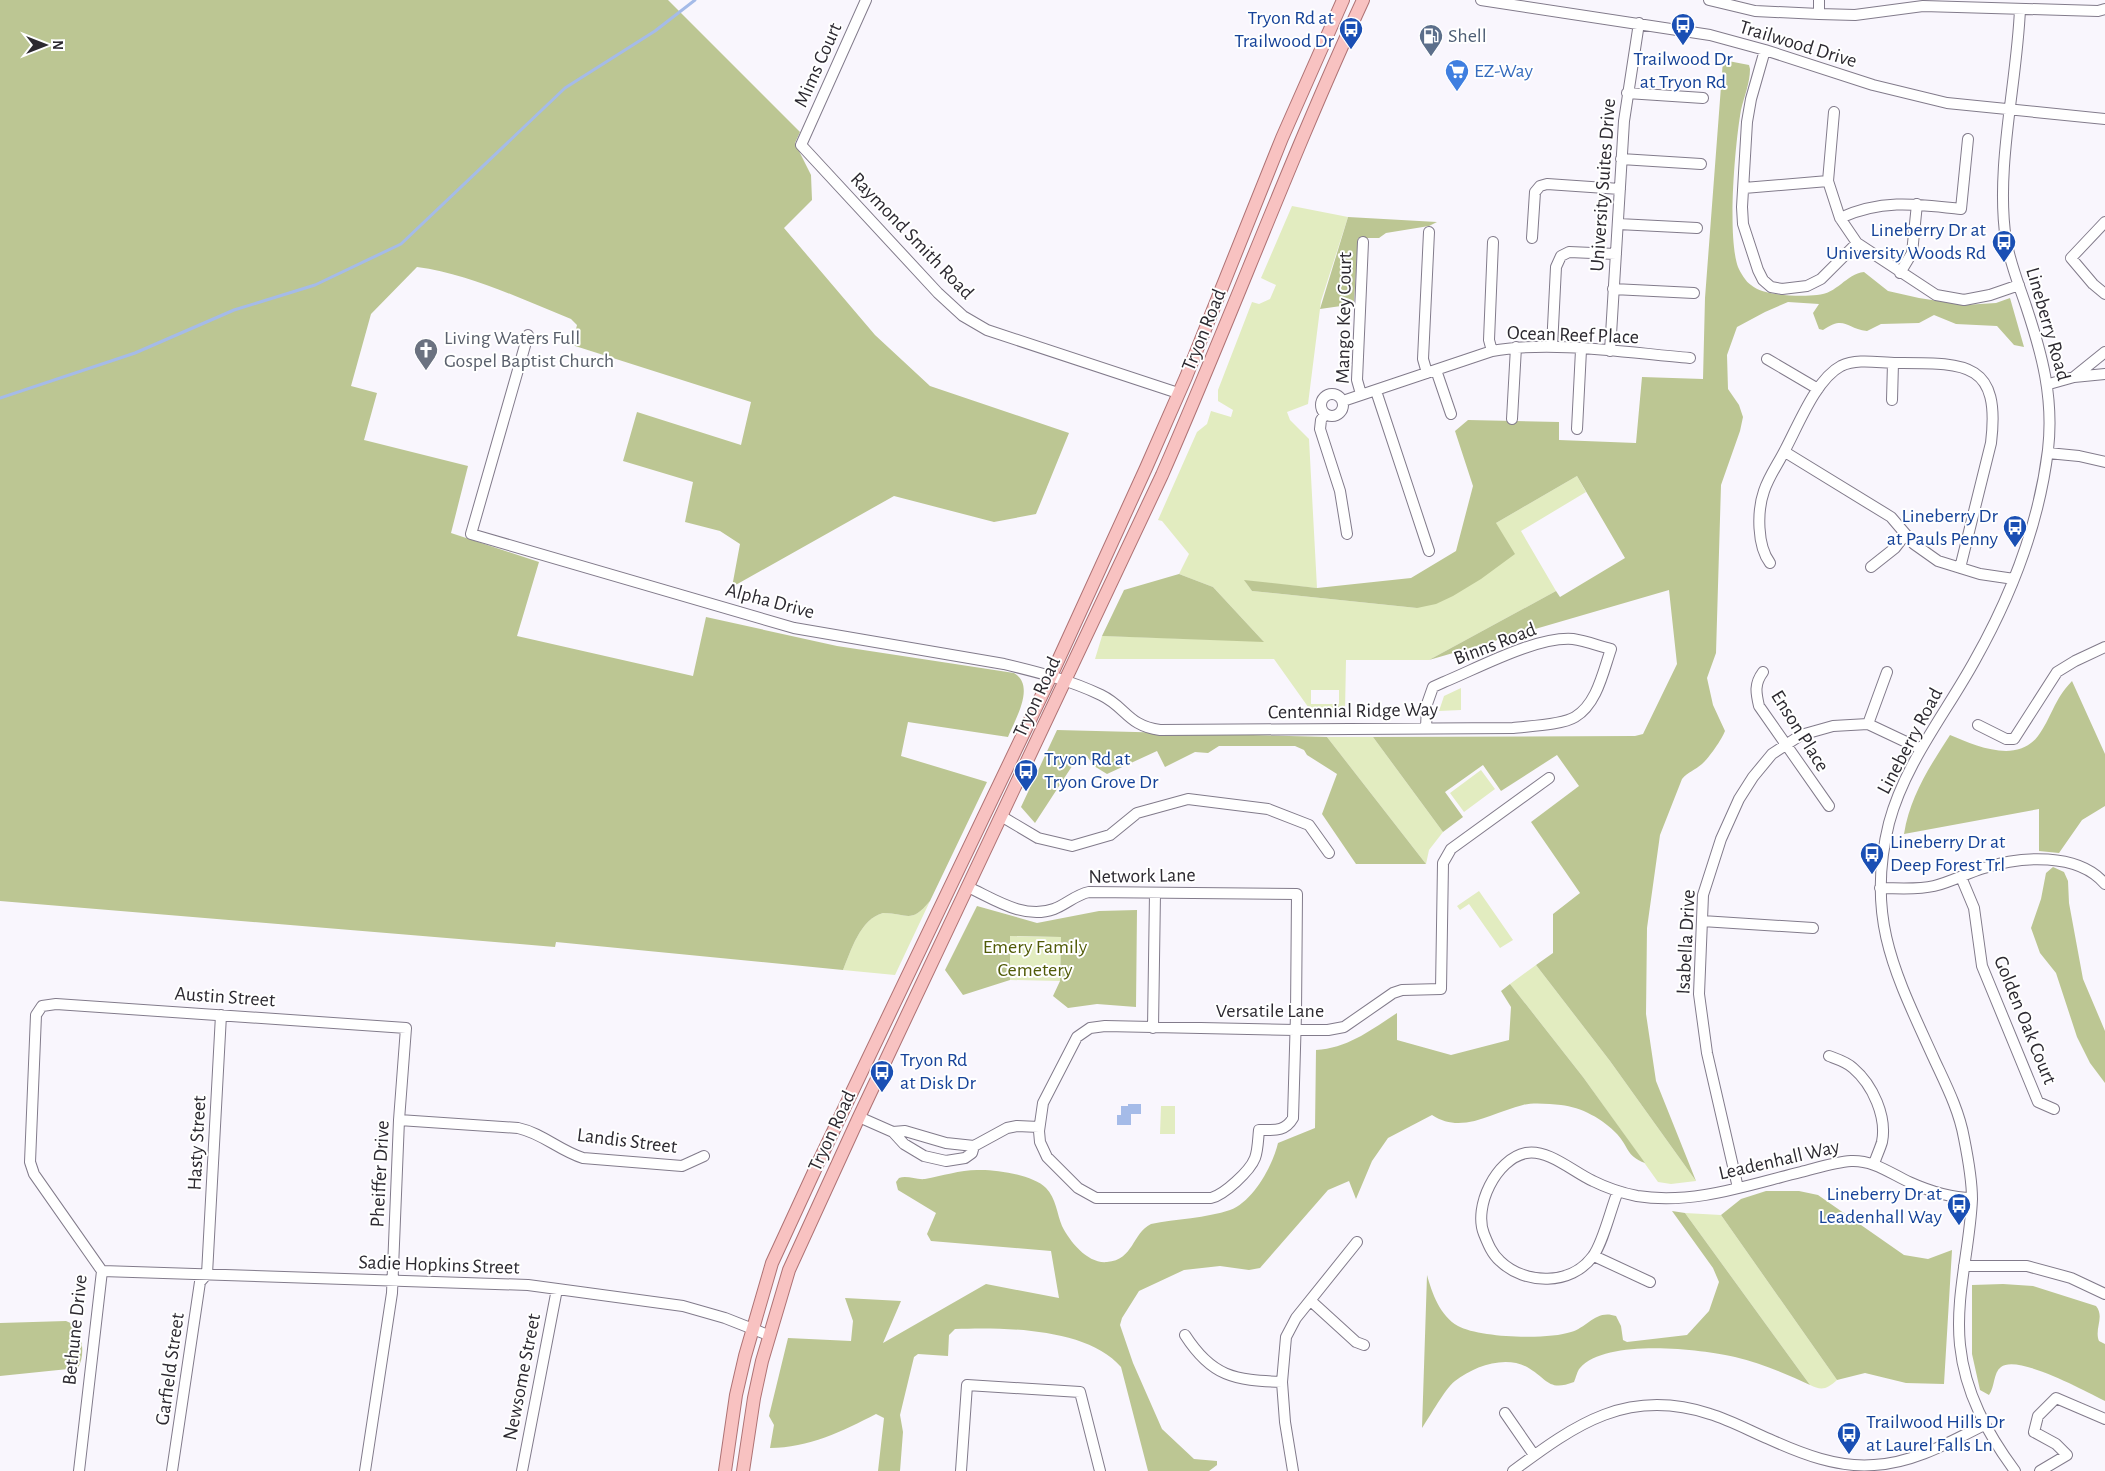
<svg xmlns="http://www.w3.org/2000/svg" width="2105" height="1471" viewBox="0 0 2105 1471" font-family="'Alegreya Sans',sans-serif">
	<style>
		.green { fill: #e2ecc0; fill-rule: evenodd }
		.forest { fill: #bcc693 }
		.water { fill: #a5bbe8 }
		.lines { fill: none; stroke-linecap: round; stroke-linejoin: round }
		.stream { stroke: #a5bbe8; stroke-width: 3 }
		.minor-casing { stroke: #827b8b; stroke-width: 12 }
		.major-casing { stroke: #ae7274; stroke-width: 14 }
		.minor { stroke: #fff; stroke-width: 10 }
		.major { stroke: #f8c2c1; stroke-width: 12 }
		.labels { text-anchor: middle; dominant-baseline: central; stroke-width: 4; stroke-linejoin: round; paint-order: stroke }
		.transit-label { font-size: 20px; fill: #164399; stroke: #fff; text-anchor: end }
		.service-label { font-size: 20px; fill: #4e5e75; stroke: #fff; text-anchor: start }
		.street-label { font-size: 20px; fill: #2c2930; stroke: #fff }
		.shop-label { font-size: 20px; fill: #366cbe; stroke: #fff; text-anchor: start }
		.worship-label { font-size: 20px; fill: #5b616d; stroke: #fff; text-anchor: start }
		.park-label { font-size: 20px; fill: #515b08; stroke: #fff }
	</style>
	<rect width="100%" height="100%" fill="#f9f6fd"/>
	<path class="green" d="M1292,206L1348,217L1321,301L1308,404L1287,412L1290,420L1309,439L1317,588L1245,581L1252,591L1417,608L1496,523L1577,476L1586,492L1521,531L1556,591L1429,660H1346L1345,711H1311L1274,659H1095L1102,636L1263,641L1213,587L1179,574L1189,554L1162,521L1158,520L1197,432L1207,424L1211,411L1231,417L1233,410L1218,401V390L1252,302L1259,304L1270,299L1276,285L1261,278ZM1311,690H1339V704H1311Z
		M1461,688V710L1439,711L1444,696Z
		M1327,737H1373L1443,832L1429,850L1426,864Z
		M1481,770L1495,789L1464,812L1450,793Z
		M1479,891L1513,940L1500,948L1469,904L1460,910L1457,906Z
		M930,901L895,975L843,970C851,951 860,919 883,913C908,913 910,925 930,901Z
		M1009,936L1061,937L1060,981L1010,980Z
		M1536,965L1610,1061L1696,1181L1671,1184L1658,1182L1583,1077L1510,984Z
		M1161,1106H1175V1134H1160Z
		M1685,1213L1721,1215L1837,1380C1827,1389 1822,1391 1810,1385Z"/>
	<path class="forest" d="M0,0H668L800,132L795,143L811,175L812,200L784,228L875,335L930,386L1069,433L1036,514L994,522L894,496L732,587L740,544L720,531L685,522L693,482L623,461L637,412L741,445L751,402L572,345L577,325L571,319C521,299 470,274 417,267L371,314L351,386L377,393L364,440L468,466L451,533L539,562L517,636L693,676L706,617L837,646L1014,673C1036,686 1015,719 1008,737L908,722L901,756L987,782L930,901C910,925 908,913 883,913C860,919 851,951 843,970L556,942L555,947L0,901Z
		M1723,60L1749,65L1750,69C1750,83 1744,97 1741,110C1735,144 1727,236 1738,267C1740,272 1746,282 1751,285C1763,296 1801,297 1817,295C1837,294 1846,274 1864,272L1888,291L1919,298L1964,305L1996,303L2010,298L2024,347L2014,345L1997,326L1956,324L1934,315L1919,323L1881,324L1867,331C1845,328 1845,315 1823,330L1819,329L1813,313L1819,304L1788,302L1765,312L1737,327L1727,355L1728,389L1739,405L1743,417L1740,431L1721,485L1716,653L1707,678L1713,705L1725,731C1722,739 1709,758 1702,764C1695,770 1688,772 1682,779L1660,835L1647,928L1646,1014L1656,1081L1696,1181L1610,1061L1536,965L1553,953V914L1580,893L1531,822L1579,786L1557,755L1501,791L1483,765L1445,792L1463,817L1443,832L1373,737L1635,736L1643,734L1677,664L1669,590L1429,660L1556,591L1560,597L1625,558L1577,476L1496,523L1515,554L1481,579L1453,596L1436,604L1417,608L1252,591L1244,580L1317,588L1411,578L1456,551L1473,486L1455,431L1468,420L1559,422V440L1636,443L1642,377L1703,379L1705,298Z
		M1348,217L1437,222L1429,226L1386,233L1379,238H1358L1354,302L1348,305L1320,309Z
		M1179,574L1213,587L1264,642L1102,636L1124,590Z
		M2072,681L2105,754V806L2082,820L2059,853L2039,851V809L1904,834C1910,796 1930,766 1950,735C1976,746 2017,764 2038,736C2052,717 2053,701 2072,681Z
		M1057,730L1327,737L1426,864H1356L1322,814L1337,774L1307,755L1304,750L1295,746H1219L1208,753L1195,752L1165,767L1157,751L1107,774L1094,766L1087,756L1082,755L1078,757L1035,823L1021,807Z
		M2053,867L2064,872L2068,881L2069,903L2083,979L2105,1031V1083L2090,1063L2077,1037L2056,973L2040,953L2031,928L2041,899L2046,873Z
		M977,906L1037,923L1099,911L1137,910L1136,1007L1097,1004L1068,1008L1053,996L1060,981L1061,937L1010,936V980L963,995L945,970Z
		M1510,984L1583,1077L1645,1163C1626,1156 1629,1147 1617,1134C1603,1119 1581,1107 1561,1105C1550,1104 1533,1102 1523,1105C1493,1112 1462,1135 1432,1115L1388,1138L1372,1161L1356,1199L1349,1181L1328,1190L1260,1268L1249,1270L1220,1266L1184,1270L1139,1291L1122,1318L1120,1325L1133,1363L1162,1429L1194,1459L1217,1461V1465L1209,1471H1148L1121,1367C1088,1328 1003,1327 955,1329L949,1335L948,1356L918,1354L914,1357L900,1415L903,1432L900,1471H878L884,1418L876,1414C843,1431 808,1448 770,1448L774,1425L769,1416L788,1338L851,1341L853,1321L845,1298L901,1301L883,1343L986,1284L1059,1298L1051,1251L931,1241L927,1234L936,1213L898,1190L896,1182L899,1178C907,1175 916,1180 925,1179C942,1176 960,1170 977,1170C995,1169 1033,1175 1046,1188C1056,1198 1057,1214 1062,1226C1070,1242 1088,1264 1107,1262C1134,1260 1132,1233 1151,1224C1175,1219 1207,1218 1230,1210C1253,1202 1273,1165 1278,1143L1315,1128L1316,1050C1348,1048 1371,1030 1397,1013V1040L1451,1055L1509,1040L1511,1007L1501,991Z
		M1766,1191H1799L1818,1195L1904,1255L1928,1259L1952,1250L1944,1384L1906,1383L1865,1373L1837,1380L1721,1215L1741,1199Z
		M1672,1211L1685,1213L1810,1385C1786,1374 1761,1363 1735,1357C1701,1349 1606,1338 1580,1368C1577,1371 1576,1378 1574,1382C1548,1392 1548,1379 1527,1367C1505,1355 1474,1366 1455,1381C1444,1390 1431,1415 1422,1428L1427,1275C1432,1293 1440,1316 1458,1326C1480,1338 1548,1340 1571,1332C1588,1327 1596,1309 1616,1316L1621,1326L1623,1340L1627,1342L1687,1335L1709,1311L1719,1282L1713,1268Z
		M2003,1284L2033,1286L2096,1306C2105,1317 2094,1329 2099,1341L2105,1344V1401C2087,1392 2018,1354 2001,1367C1993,1373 1995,1387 1989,1395L1980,1390L1972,1354V1285Z
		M66,1321L75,1325C83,1338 85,1355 78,1368L0,1376V1323Z"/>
	<path class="water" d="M1128,1104H1141V1114H1131V1125H1117V1115H1121V1106H1128Z"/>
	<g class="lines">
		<path class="stream" d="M0,398L135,353L234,310L315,285L401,244L565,88L655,31L695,0"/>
		<g class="minor-casing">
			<path id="minor" d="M866,0L801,145L938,293L963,316L987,330L1178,393
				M1481,0L1710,35L1765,50L1873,85L1947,103L2105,119
				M1709,0L1755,11L1819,14L1855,15L1923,6L2098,11L2105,9
				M1819,14V0
				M1765,50L1751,99L1747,122L1742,207L1743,224L1758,270L1763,280L1771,287L1782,289L1807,286L1821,279L1857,243
				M1627,93L1703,98
				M1834,112L1828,181L1840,218L1857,243L1936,295L1964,300L1990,295L2019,285
				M1621,159L1701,164
				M1744,188L1828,181
				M1840,218C1882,199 1916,204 1961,209L1968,139
				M2105,222L2071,258L2093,284L2105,294
				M1618,224L1697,228
				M1532,238L1535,192L1540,186L1547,184L1620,189
				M1900,273L1912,253L1917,204
				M1613,289L1694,293
				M528,335L471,534L794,628L1004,664C1037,672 1070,680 1101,695C1126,707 1128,726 1160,730L1513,728C1529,726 1562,725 1575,717C1597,704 1603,672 1611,649C1599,646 1586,641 1573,639C1537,636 1478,668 1444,682L1433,687L1427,704L1426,728
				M1552,347L1556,267L1561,256L1569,252L1616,254
				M1492,351L1489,340L1493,242
				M1610,351L1624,121L1639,23
				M1767,359L1818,389
				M1436,370L1451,414
				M1427,373L1423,359L1429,232
				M2074,377L2105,352
				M2049,384L2074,377L2105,374
				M1376,391L1429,551
				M1321 405a11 11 0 1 1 22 0a11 11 0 1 1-22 0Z
				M1361,394L1357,380L1363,242
				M1892,400L1893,363
				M1343,401L1492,351C1552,340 1629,353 1690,358
				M1325,414L1321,420L1320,429L1340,491L1347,534
				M1512,419L1516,347
				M1577,429L1581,350
				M1785,452L1891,517L1914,544L1938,561L1980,574L2014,579
				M2048,453L2079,456L2105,462
				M1770,563C1757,546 1757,511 1764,491C1769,476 1778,464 1785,450C1798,426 1816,379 1841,366C1858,358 1879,363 1897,363C1965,363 2001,361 1991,443L1960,568
				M1871,567L1895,548L1905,535
				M1763,672C1754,684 1756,693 1759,706L1829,806
				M1868,724L1887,672
				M1978,725L2006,739H2014L2057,672L2075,661L2105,647
				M1001,816L1038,838L1072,846L1110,835L1137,813L1188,799L1268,809L1309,825L1329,853
				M1961,877L1974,908L1982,966L2038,1102L2054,1109
				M968,887C994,899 1024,920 1054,909C1067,904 1075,895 1089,892L1297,894L1296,1014L1293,1118C1285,1132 1274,1130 1259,1130C1258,1139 1258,1150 1255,1158C1250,1171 1224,1195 1211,1198H1096L1078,1188L1047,1157L1040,1142L1039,1131L1043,1103L1077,1037L1090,1028L1105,1026L1295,1030H1328L1344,1027L1393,993L1402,990L1441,989L1443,863L1451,849L1549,778
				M1880,888C1897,888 1917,890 1934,886C1951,882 1967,873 1984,868C2020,856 2078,852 2105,884
				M1702,921L1813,928
				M1153,1028L1155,893
				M1829,1056C1837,1059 1847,1062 1853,1068C1873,1085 1887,1117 1882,1142C1880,1149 1876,1157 1874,1164
				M859,1117L893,1132L904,1144L924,1156L946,1161L965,1158L972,1153L974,1146L1007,1128L1017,1126L1039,1127
				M399,1120L518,1128C542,1133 560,1151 583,1158L682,1166L704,1156
				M893,1132L905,1131L946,1143L974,1146
				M1738,1188L1707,1053L1699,994L1703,895L1721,839L1739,799L1753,777L1772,754L1801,735L1833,726L1868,724L1921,749
				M1618,1191C1611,1208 1603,1243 1593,1256C1571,1286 1525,1285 1500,1261C1492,1254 1488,1244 1484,1234C1473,1207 1496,1159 1526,1153C1549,1149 1573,1172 1593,1181C1607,1188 1622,1193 1637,1196C1693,1205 1748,1185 1801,1172C1817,1168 1835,1162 1851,1161C1873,1160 1890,1173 1909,1182C1929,1191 1949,1198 1972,1198
				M1594,1256L1650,1282
				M1964,1266H2027L2071,1278L2105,1294
				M102,1271L528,1285L683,1306L725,1318L768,1335
				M1311,1301L1356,1342L1364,1345
				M1185,1335C1212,1377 1234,1380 1282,1382
				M1505,1413L1534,1455
				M79,1471L102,1271L34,1174L30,1162L36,1015L42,1006L56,1004L406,1028L399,1120L392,1293L365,1471
				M172,1471L200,1282L207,1274L221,1015
				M522,1471L557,1289
				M961,1471L967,1385L1080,1392L1100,1471
				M1293,1471L1285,1422L1282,1382L1286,1337L1296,1318L1357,1242
				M1513,1471C1576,1424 1628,1387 1710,1414C1730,1420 1750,1431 1769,1439C1802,1454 1838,1468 1874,1465C1914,1463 1950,1442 1984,1425
				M2015,1471C1987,1433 1965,1393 1960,1345C1955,1296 1970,1248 1972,1199C1972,1179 1968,1158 1964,1138C1959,1110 1946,1085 1934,1059C1896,975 1865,919 1889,823C1905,763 1946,713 1975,660C2011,596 2039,523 2048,450C2054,398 2042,354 2026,306C2019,285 2010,263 2006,240C1995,168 2017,83 2020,9
				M2040,1471L2067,1455L2056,1444L2034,1432L2038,1416L2056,1398L2105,1419"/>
		</g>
		<g class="major-casing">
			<path id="major" d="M725,1471L736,1395L745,1356L772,1263L819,1161L1051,676L1146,468L1186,377L1282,138L1343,0
				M743,1471L754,1398L762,1361L789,1270L859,1117L1162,475C1231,318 1291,156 1363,0"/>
		</g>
		<use href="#minor" class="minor"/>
		<use href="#major" class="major"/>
	</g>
	<defs>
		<g id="bus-pin" transform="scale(1.25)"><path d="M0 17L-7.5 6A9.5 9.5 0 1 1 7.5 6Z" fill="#1a4fb4" stroke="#fff"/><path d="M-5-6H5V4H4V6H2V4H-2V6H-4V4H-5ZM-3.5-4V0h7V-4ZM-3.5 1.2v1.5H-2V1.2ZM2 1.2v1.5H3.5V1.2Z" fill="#fff"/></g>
		<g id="fuel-pin" transform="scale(1.25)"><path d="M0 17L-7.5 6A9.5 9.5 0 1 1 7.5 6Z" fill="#5c6f8a" stroke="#fff"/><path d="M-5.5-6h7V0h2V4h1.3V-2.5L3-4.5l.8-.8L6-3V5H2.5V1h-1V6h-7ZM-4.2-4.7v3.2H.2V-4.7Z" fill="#fff"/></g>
		<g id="supermarket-pin" transform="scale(1.25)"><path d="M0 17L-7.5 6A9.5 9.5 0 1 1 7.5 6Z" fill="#3f7fe0" stroke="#fff"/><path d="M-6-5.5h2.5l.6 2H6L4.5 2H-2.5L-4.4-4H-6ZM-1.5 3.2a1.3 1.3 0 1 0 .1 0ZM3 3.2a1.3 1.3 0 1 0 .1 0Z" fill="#fff"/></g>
		<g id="church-pin" transform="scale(1.25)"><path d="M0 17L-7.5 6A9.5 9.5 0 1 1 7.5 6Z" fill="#6b7280" stroke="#fff"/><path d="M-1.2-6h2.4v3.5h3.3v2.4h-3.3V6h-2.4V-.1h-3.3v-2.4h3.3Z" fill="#fff"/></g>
	</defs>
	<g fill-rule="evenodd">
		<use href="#bus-pin" x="1683" y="25"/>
		<use href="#bus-pin" x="1351" y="29"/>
		<use href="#fuel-pin" x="1431" y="36"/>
		<use href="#supermarket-pin" x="1457" y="71"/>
		<use href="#bus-pin" x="2004" y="242"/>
		<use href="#church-pin" x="426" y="350"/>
		<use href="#bus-pin" x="2015" y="527"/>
		<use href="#bus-pin" x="1026" y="771"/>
		<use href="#bus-pin" x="1872" y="854"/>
		<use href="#bus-pin" x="882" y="1072"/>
		<use href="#bus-pin" x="1959" y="1205"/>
		<use href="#bus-pin" x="1849" y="1434"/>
	</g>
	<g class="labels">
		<g class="transit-label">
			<text x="1334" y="18">Tryon Rd at<tspan x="1334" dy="23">Trailwood Dr</tspan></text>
			<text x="1683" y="59" text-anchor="middle">Trailwood Dr<tspan x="1683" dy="23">at Tryon Rd</tspan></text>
			<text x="1986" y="230">Lineberry Dr at<tspan x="1986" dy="23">University Woods Rd</tspan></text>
			<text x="1998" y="516">Lineberry Dr<tspan x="1998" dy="23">at Pauls Penny</tspan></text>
			<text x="1044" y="759" text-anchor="start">Tryon Rd at<tspan x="1044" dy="23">Tryon Grove Dr</tspan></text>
			<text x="1890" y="842" text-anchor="start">Lineberry Dr at<tspan x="1890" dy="23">Deep Forest Trl</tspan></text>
			<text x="900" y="1060" text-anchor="start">Tryon Rd<tspan x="900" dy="23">at Disk Dr</tspan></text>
			<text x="1942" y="1194">Lineberry Dr at<tspan x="1942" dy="23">Leadenhall Way</tspan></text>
			<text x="1866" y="1422" text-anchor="start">Trailwood Hills Dr<tspan x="1866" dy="23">at Laurel Falls Ln</tspan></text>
		</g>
		<g class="service-label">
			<text x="1448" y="36">Shell</text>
		</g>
		<g class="street-label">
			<text transform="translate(1798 44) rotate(17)">Trailwood Drive</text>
			<text transform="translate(818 65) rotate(-66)">Mims Court</text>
			<text transform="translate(1603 185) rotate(-86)">University Suites Drive</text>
			<text transform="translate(912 236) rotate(46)">Raymond Smith Road</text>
			<text transform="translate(1344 318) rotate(-89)">Mango Key Court</text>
			<text transform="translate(2048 324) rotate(74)">Lineberry Road</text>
			<text transform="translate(1204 330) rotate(-68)">Tryon Road</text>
			<text transform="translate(1573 335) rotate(2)">Ocean Reef Place</text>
			<text transform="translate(770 601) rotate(15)">Alpha Drive</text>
			<text transform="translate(1495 644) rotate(-21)">Binns Road</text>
			<text transform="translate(1037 697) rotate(-65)">Tryon Road</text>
			<text transform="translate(1353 711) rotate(-1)">Centennial Ridge Way</text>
			<text transform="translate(1800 731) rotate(58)">Enson Place</text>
			<text transform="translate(1910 741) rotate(-62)">Lineberry Road</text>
			<text transform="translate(1142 876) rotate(-1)">Network Lane</text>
			<text transform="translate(1686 942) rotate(-87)">Isabella Drive</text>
			<text transform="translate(225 997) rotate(4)">Austin Street</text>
			<text x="1270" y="1011">Versatile Lane</text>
			<text transform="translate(2025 1020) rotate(68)">Golden Oak Court</text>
			<text transform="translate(832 1131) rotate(-65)">Tryon Road</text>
			<text transform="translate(627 1141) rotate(7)">Landis Street</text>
			<text transform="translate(197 1143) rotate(-87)">Hasty Street</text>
			<text transform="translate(1779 1160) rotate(-13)">Leadenhall Way</text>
			<text transform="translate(380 1174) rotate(-87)">Pheiffer Drive</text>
			<text transform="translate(439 1265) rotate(2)">Sadie Hopkins Street</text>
			<text transform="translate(75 1330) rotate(-84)">Bethune Drive</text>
			<text transform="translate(170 1369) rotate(-82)">Garfield Street</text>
			<text transform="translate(522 1377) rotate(-79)">Newsome Street</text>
		</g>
		<g class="shop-label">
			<text x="1474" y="71">EZ-Way</text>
		</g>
		<g class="worship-label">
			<text x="444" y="338">Living Waters Full<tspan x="444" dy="23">Gospel Baptist Church</tspan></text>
		</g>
		<g class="park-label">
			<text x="1035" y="947">Emery Family<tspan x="1035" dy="23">Cemetery</tspan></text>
		</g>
	</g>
	<g transform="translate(45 45) rotate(90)" stroke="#ffffff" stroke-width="4" paint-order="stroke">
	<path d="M0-4L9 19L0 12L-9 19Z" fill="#2c2930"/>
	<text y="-8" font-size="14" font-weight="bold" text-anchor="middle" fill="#2c2930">N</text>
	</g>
</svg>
